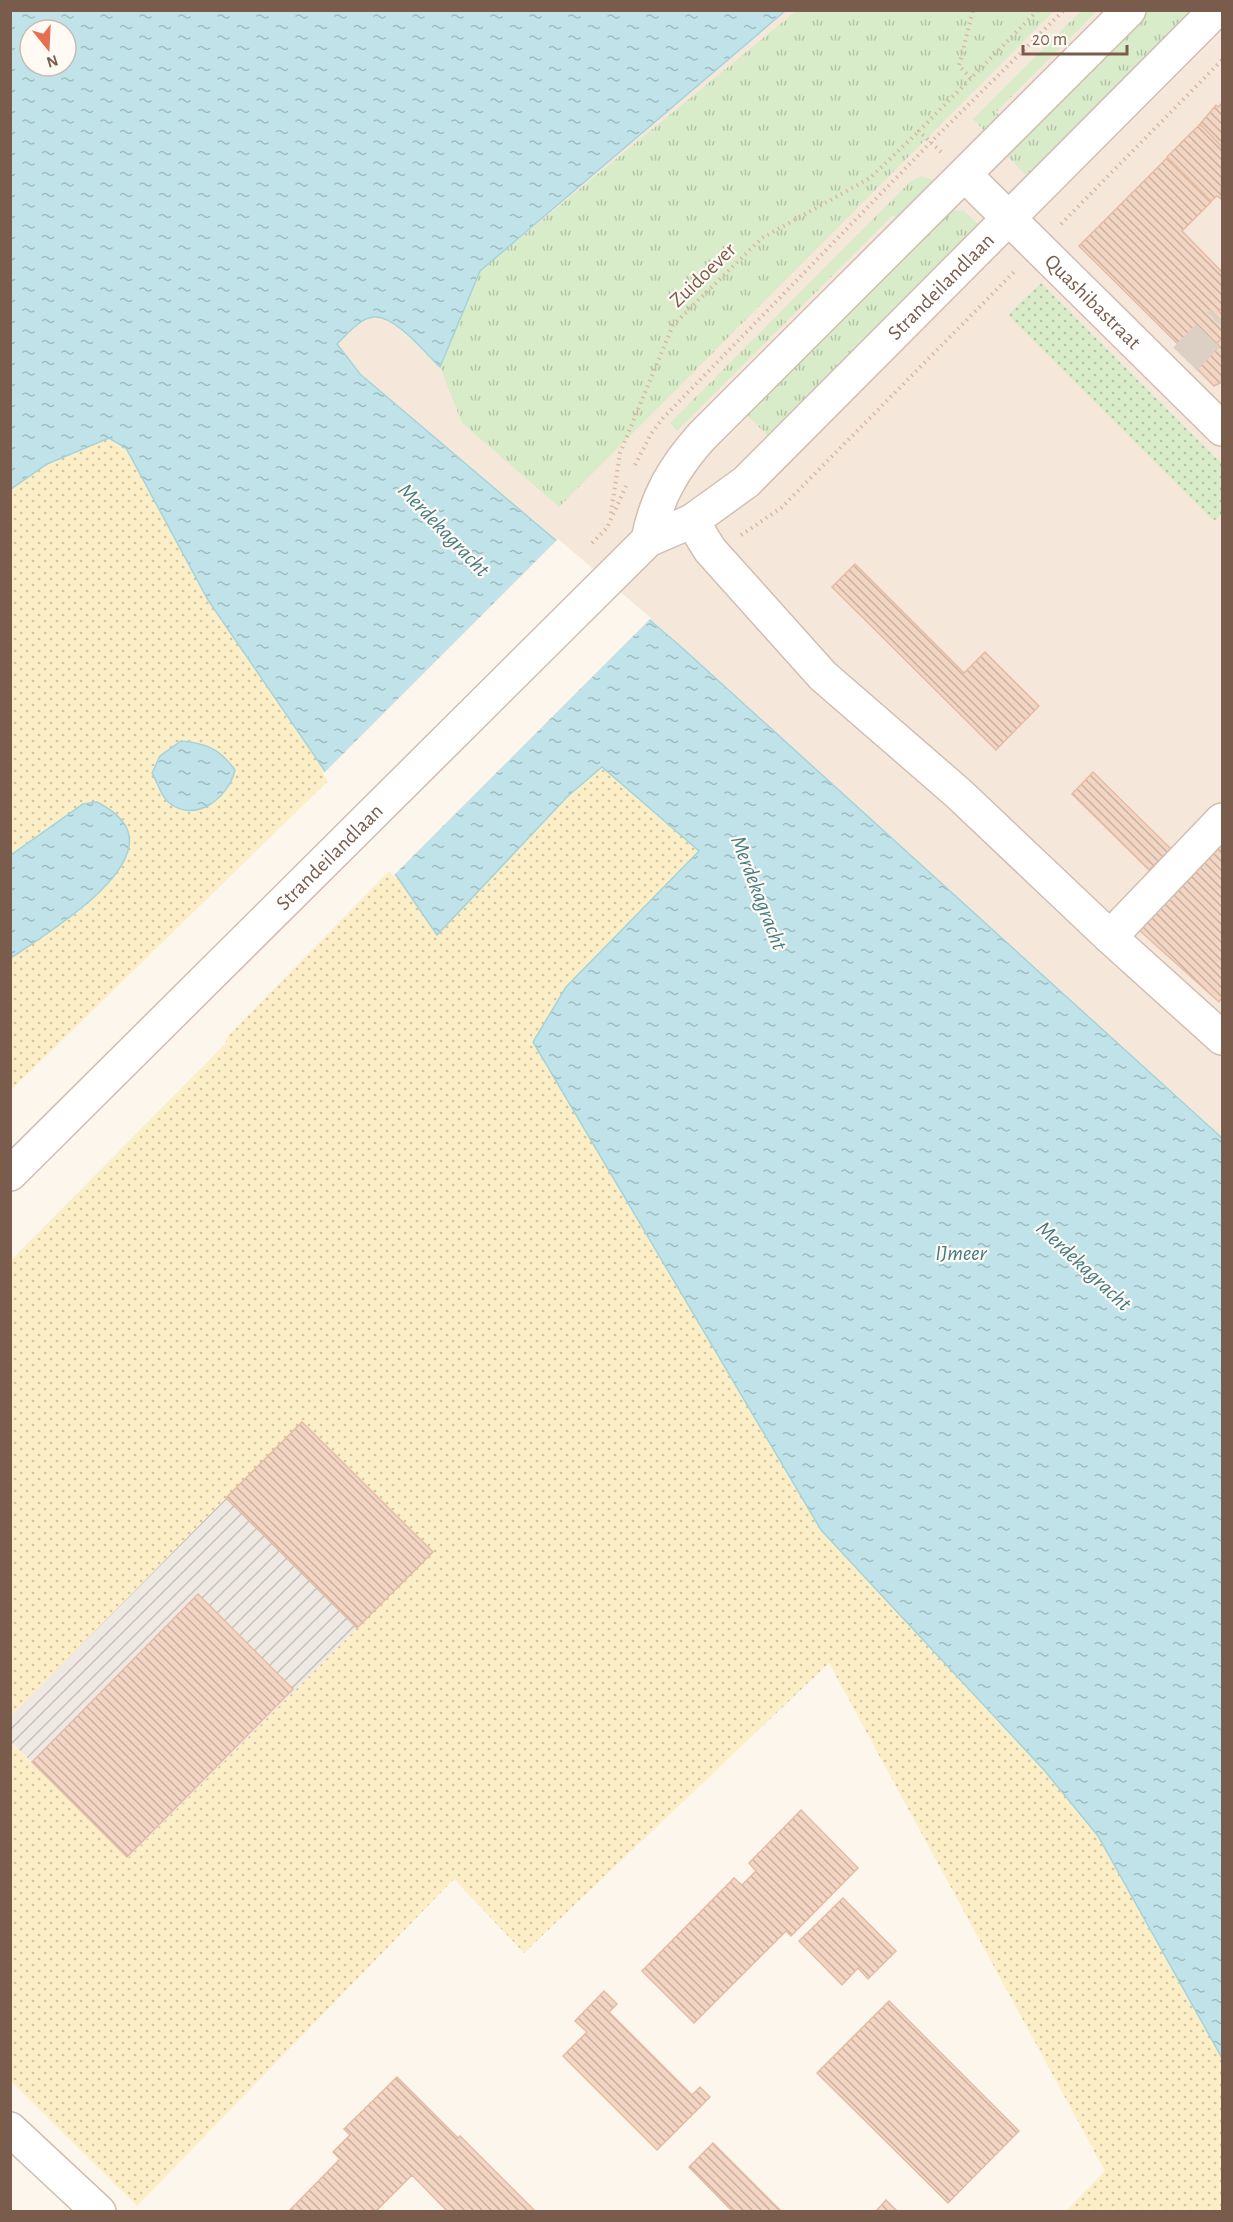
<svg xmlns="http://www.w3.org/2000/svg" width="1233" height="2222" viewBox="0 0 1233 2222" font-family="'Alegreya Sans',sans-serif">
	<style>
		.residential { fill: #f5e8da }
		.industrial { fill: url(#industrial-furrows) }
		.grass { fill: url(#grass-tufts) }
		.sand { fill: url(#sand-dots) }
		.garden { fill: url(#garden-dots) }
		.water { fill: url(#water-ripples); stroke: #a5d3da; stroke-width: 1.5; fill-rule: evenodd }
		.pier { fill: #fdf6ec }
		.building { fill: url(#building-back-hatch); stroke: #e6bba3; stroke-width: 1.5 }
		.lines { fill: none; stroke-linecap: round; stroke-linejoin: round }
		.minor-tunnel { stroke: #dcd0c4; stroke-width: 33; stroke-dasharray: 33 16; stroke-linecap: butt }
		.minor-casing { stroke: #d1beb0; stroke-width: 36 }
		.path { stroke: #d9b8a5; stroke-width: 4; stroke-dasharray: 1.5 4.5; stroke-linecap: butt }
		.minor { stroke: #fff; stroke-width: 33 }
		.labels { text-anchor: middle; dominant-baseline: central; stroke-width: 4.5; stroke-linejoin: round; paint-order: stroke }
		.street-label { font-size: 21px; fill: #7a5c4d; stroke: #fffaf3 }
		.water-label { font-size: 22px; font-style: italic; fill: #437c86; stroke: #fffaf3 }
	</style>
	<defs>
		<pattern id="industrial-furrows" width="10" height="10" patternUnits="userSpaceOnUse" patternTransform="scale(1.5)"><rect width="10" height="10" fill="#efe9e4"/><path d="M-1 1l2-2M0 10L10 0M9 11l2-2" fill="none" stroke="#c7c0bb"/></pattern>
		<pattern id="grass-tufts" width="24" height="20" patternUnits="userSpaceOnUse" patternTransform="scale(1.5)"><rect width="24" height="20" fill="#d8ecc9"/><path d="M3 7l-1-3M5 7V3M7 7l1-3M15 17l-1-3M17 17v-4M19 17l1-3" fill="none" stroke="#b4c2a5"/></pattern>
		<pattern id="sand-dots" width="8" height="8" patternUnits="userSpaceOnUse" patternTransform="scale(1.5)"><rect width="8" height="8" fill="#fcefc7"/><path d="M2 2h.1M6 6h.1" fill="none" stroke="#d1c5a4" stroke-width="1.8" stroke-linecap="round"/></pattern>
		<pattern id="garden-dots" width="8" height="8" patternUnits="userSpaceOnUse" patternTransform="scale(1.5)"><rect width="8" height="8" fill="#d8ecc9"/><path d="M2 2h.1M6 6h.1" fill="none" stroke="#b4c2a5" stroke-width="1.8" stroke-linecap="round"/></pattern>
		<pattern id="water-ripples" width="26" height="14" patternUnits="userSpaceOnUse" patternTransform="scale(1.5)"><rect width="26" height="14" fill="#bfe3e8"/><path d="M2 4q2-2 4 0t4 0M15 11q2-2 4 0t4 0" fill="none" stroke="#a0bbbe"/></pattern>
		<pattern id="building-back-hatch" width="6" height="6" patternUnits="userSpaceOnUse" patternTransform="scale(1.5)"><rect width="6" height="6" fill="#f3d5c3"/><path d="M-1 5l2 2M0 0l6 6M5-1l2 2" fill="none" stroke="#cab0a1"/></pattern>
	</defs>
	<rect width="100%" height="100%" fill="#fdf6ec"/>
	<path class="residential" d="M785,11H1222V1138L679,645L360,374L336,344L353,328L373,317L390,320L440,367L480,271Z"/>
	<path class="industrial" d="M226,1498L357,1628L128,1858L11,1742L10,1716Z"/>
	<path class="grass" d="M796,11H1054L559,507L462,423L440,367L480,271Z
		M1081,11H1097L996,112L1006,122L991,138L973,119Z
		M1142,11H1205L1033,182L1002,151Z
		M921,176L934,180L942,186L904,226L893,215L677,431L670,423L909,183Z
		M948,210L964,211L986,231L775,443L743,411Z"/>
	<path class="sand" d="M109,438L126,448L208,600L330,779L11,1090V958L82,909L52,825L11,855V489L47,464Z
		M603,766L699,851L566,987L1044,1770L1098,1836L1222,2058V2211H1066L1105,2171L829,1663L524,1953L454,1879L137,2206L11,2081L10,1742L128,1858L357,1628L226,1498L11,1716V1260L225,1044L228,1036L392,868L437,934L568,796Z"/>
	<path class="garden" d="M1041,283L1222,464V513L1214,521L1008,315Z"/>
	<path class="water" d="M11,11H785L480,271L440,367C425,353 395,315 374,317C360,318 346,335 337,344L360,374L679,645L1222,1138V2058L1098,1836L1044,1770L821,1530L533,1042L566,987L699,851L602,767L568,796L437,935L208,600L126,448L109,438L47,464L11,489ZM30,30H66V66H30Z
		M181,741C206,743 220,749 235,770C229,797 195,825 168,802C161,796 157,781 152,773L160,756Z
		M97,802C108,808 118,814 125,825C153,871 41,937 11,958V855L83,804Z"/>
	<path class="pier" d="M558,539L651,618L393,876L323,774Z"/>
	<path class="building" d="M1222,103V147L1200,124L1216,105L1218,107Z
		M1200,124L1222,147L1221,199L1217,196L1211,201L1167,157Z
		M1167,158L1211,202L1182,231L1222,272V308L1219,311L1222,315V338L1197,363L1079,246Z
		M1222,338V382L1214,386L1196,368L1199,365L1197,363Z
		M855,564L964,673L985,652L1039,706L996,750L832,587Z
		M1093,772L1171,849L1149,870L1072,794Z
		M1222,844V998L1219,1002L1138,929Z
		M302,1422L433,1552L357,1628L226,1498Z
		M198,1594L293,1689L127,1857L32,1762Z
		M801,1810L858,1868L791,1936L786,1931L694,2023L642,1971L734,1878L742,1885L756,1871L749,1863Z
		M843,1898L896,1951L868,1979L858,1968L842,1985L799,1941Z
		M604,1991L617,2004L609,2012L692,2095L700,2087L710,2097L657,2150L563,2056L587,2032L575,2021Z
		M889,2001L1019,2131L948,2203L817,2073Z
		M397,2077L458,2138L460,2136L536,2212H448L412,2175L375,2212H288L340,2159L333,2152L350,2135L344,2129Z
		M713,2143L782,2212H733L689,2167Z
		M886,2200L898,2212H875Z"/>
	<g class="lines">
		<path class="minor-tunnel" d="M1185,359L1222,321"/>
		<g class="minor-casing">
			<g id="minor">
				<path id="s1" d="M965,175L1222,429"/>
				<path d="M692,521L710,550L823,676L958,793L1110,937L1222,1038"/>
				<path d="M648,540C656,498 674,467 702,436L1129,10"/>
				<path d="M1110,937L1222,820"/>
				<path id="s2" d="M10,1174L648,540L692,521L746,482L1216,10"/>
				<path d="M10,2129L99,2212"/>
			</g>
		</g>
		<path class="path" d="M971,78L959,66L973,10
			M941,152L919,131L1038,10
			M1061,224L1222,60
			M635,465L651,434L663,418L931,142L1064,10
			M611,513L620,453L673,325L762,238L870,178L919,131
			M741,535L781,508L1014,272
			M592,543L607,528L626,486"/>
		<use href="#minor" class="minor"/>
	</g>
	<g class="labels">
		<g class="street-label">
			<text transform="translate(703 275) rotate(-44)">Zuidoever</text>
			<text stroke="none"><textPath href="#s2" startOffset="1290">Strandeilandlaan</textPath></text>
			<text stroke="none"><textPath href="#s1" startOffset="180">Quashibastraat</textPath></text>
			<text stroke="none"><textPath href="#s2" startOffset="450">Strandeilandlaan</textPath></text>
		</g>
		<g class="water-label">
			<text transform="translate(444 530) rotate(46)">Merdekagracht</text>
			<text transform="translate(759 893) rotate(69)">Merdekagracht</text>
			<text x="961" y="1253">IJmeer</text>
			<text transform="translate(1084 1266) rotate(43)">Merdekagracht</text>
		</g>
	</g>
	<rect width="1233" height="2222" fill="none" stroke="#7a5c4d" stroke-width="24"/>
	<g transform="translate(48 48) rotate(162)"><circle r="28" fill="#fffaf3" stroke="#cabbb1" stroke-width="1.5"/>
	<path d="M0-4.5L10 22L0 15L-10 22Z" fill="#e76f51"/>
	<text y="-9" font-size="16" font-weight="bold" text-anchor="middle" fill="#7a5c4d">N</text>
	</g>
	<path d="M1023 45v9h104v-9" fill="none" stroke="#7a5c4d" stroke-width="3"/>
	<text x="1032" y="45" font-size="18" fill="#7a5c4d" stroke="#fffaf3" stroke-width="4.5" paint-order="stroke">20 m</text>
</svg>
